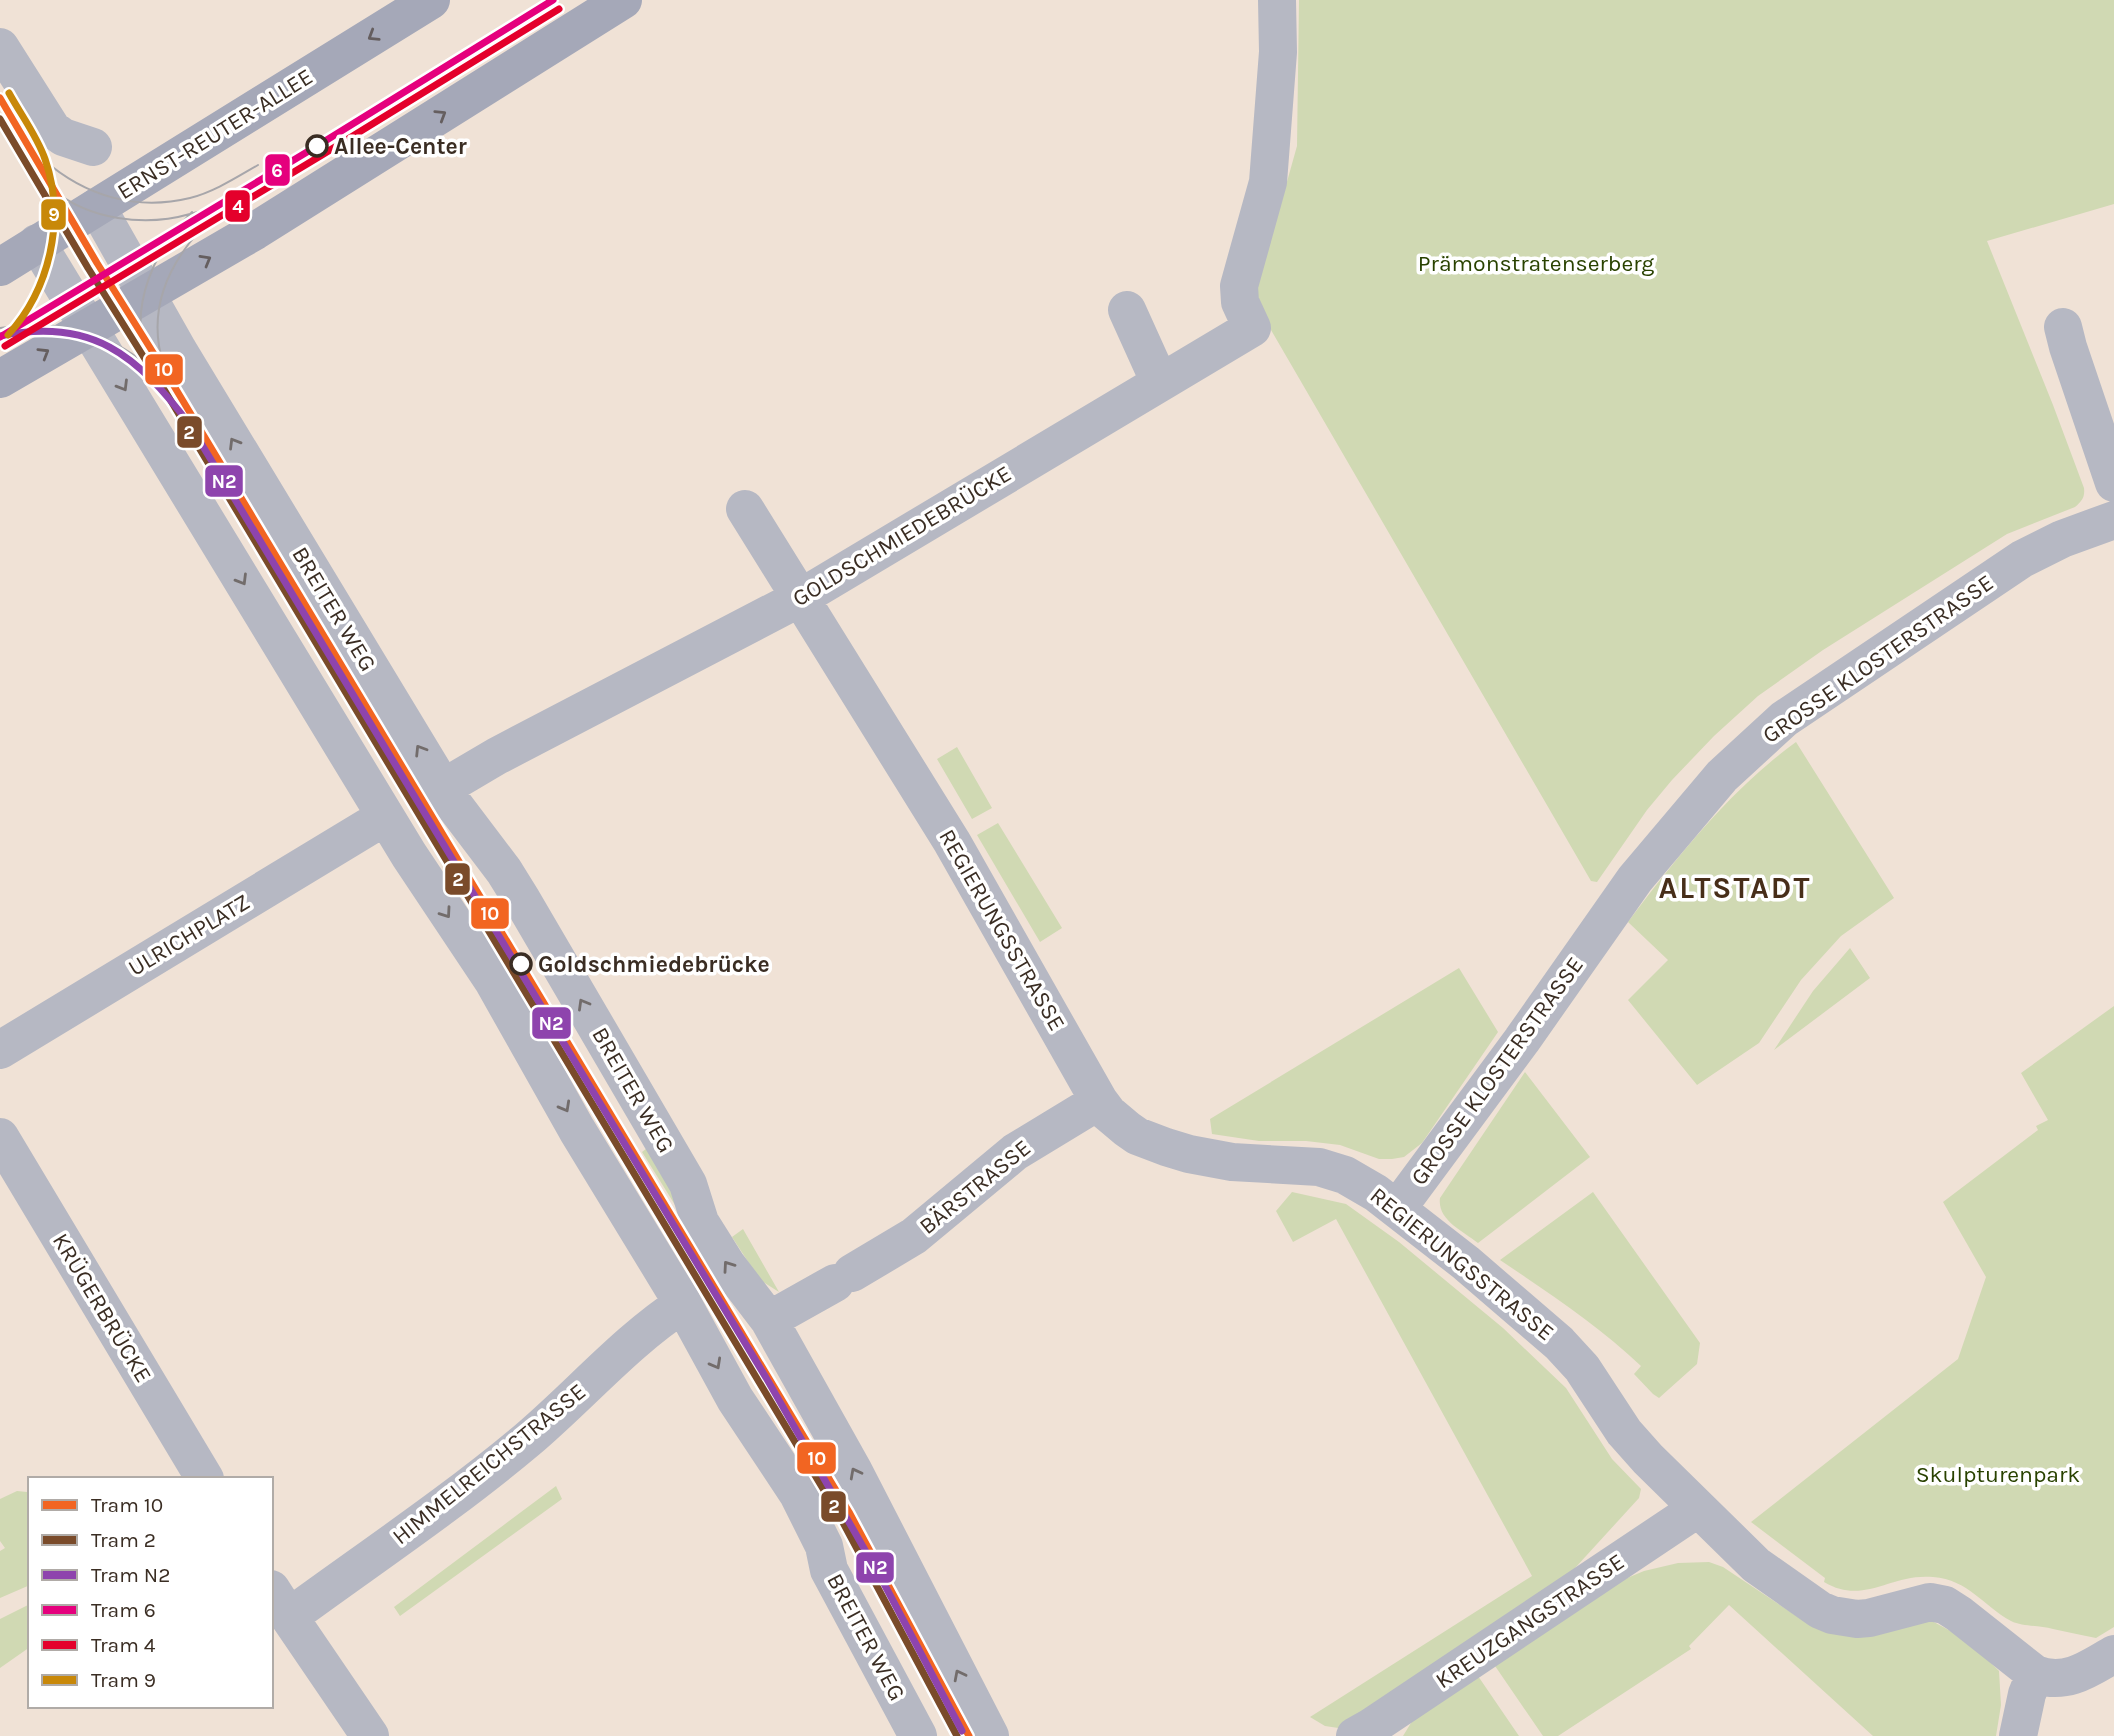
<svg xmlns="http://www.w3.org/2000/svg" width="2114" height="1736" viewBox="0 0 2114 1736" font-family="Karla,sans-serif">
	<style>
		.green { fill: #d0d9b3 }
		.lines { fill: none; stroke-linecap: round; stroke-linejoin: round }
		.minor { stroke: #b6b8c3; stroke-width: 38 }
		.major { stroke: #a5a8b8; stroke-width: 38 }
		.tram { stroke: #a7a6aa; stroke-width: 2 }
		.tram-1-casing { stroke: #fff; stroke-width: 12 }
		.tram-2-casing { stroke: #fff; stroke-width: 12 }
		.tram-3-casing { stroke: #fff; stroke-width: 12 }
		.tram-4-casing { stroke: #fff; stroke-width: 12 }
		.tram-5-casing { stroke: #fff; stroke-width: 12 }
		.tram-6-casing { stroke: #fff; stroke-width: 12 }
		.tram-1 { stroke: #f26522; stroke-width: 7 }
		.tram-2 { stroke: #7a4b2a; stroke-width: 7 }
		.tram-3 { stroke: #8e44ad; stroke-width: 7 }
		.tram-4 { stroke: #e5007d; stroke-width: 7 }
		.tram-5 { stroke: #e4002b; stroke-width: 7 }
		.tram-6 { stroke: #c88809; stroke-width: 7 }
		.oneway { stroke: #655e5f }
		.oneway2 { stroke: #726c6b }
		.stop-dot { fill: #fff; stroke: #3a2d23; stroke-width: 3.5 }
		.labels { text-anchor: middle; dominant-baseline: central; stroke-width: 7; stroke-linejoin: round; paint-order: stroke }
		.street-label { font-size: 23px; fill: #3a2d23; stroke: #fff }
		.stop-label { font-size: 23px; font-weight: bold; fill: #3a2d23; stroke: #fff; text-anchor: start }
		.park-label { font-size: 23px; fill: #294200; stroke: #fff }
		.district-label { font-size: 30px; font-weight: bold; letter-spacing: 2px; fill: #472e19; stroke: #fff }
		.line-badge { stroke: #fff; stroke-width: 2.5 }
		.badge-label { font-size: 19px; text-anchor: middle; font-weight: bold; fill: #fff }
	</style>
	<rect width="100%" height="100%" fill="#f0e2d6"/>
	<path class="green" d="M1299,0H2114V204L1987,241L2053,405L2084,488C2085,497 2082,501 2075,507L2007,534L1823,650L1758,696L1714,736L1672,780L1647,810L1597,882L1591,881L1260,311L1246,268L1283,196L1297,146Z
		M1796,742L1894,898L1841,936L1801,980L1759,1043L1697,1085L1628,1000L1668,960L1628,922C1678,856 1729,791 1796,742Z
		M957,747L992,808L972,819L937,759Z
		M998,823L1062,928L1040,942L977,835Z
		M1850,948L1870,978L1774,1050L1813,991Z
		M1459,968L1498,1032L1422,1143L1404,1157L1392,1159H1379L1340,1145L1306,1141H1259L1212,1134L1210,1119Z
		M2114,1006V1627L2096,1638C2081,1635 2067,1632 2053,1629C2040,1625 2023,1627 2011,1621C1982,1605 1969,1580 1933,1577C1890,1573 1864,1606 1824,1582L1825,1578L1751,1522L1958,1359L1986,1277L1943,1202L2038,1130L2036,1126L2048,1120L2021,1073Z
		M1525,1072L1590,1157L1478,1243C1463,1231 1437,1220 1440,1198Z
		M651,1145L685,1221L642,1152Z
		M1292,1192L1346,1204L1399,1242L1503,1328L1566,1388L1612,1459L1641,1489L1639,1498L1565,1579L1345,1729L1325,1726L1310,1717L1532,1576L1336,1219L1293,1242L1276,1211Z
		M1593,1192L1700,1343L1697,1364L1659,1398L1653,1394L1634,1374L1641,1366C1599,1326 1549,1293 1500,1260Z
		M743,1229L779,1292L760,1280L732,1237Z
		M556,1486L562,1499L400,1616L394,1607Z
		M17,1491L27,1492L30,1497V1585L0,1598V1551L5,1548L0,1541V1499Z
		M1709,1562L1723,1567L1810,1625L1932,1621L1969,1641L1999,1671L2001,1705L1996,1736H1873L1729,1605L1689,1646L1691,1649L1558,1736H1543L1493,1663L1608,1586L1644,1571L1678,1563Z
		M30,1604V1647L0,1668V1619Z
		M1478,1676L1519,1736H1403L1414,1718Z"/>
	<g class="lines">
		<path class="minor" d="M0,47L52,129L63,137L93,147
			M97,207L178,350L451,801L504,871L522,900L688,1184L700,1222L727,1265L769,1320L853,1470L990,1736
			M37,243L409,855L493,981L577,1130L683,1304L735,1399L798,1494L824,1546L829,1570L918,1736
			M1127,310L1160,383
			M2063,327L2068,347L2114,483
			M745,509L952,842L1099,1101L1108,1113L1127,1129L1137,1136L1166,1147L1189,1154L1232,1162L1319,1167L1345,1175L1376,1193L1466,1263L1559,1343L1582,1368L1624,1432L1648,1459L1756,1565L1820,1610L1832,1615L1857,1619L1869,1618L1930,1602L1945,1605L1959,1614L2035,1674C2065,1686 2089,1669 2114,1654
			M453,782L497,756L800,598L1252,328L1240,302L1239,286L1268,182L1278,52L1277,0
			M0,1050L368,827
			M0,1137L205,1479
			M1397,1209L1522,1040L1635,879L1722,776L1784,719L2022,559L2062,539L2114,520
			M852,1273L914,1236L1015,1152L1099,1101
			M769,1320L835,1283
			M271,1589L289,1617L370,1736
			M289,1617C368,1559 452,1503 527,1440C579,1396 627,1340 683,1304
			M1355,1736L1371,1727L1697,1509
			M2018,1736L2027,1694L2035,1674"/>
		<path class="major" d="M0,267L431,0
			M0,379L255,231L623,0"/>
		<path class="tram" d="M14,122C23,135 33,149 44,160C85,196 136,211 190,198C214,192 237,177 258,165
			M0,127C16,148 32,171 52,189C89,220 145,227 190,214C208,210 223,202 239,193
			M0,328C54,319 106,330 148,366
			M165,383L179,399L196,425
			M174,386C169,373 161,360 159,346C148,276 201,220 255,184
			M160,393C155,381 149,369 145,357C130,304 154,250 192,212"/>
		<g class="tram-1-casing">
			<path id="tram-1" d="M0,98L97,263L174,386L849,1512L969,1736"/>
		</g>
		<g class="tram-2-casing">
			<path id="tram-2" d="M0,119L88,268L165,391L840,1517L957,1736"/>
		</g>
		<g class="tram-3-casing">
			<path id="tram-3" d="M0,336C92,317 137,355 190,425L768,1381L881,1578L962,1731"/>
		</g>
		<g class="tram-4-casing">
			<path id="tram-4" d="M0,337L317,146L553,0"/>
		</g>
		<g class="tram-5-casing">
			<path id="tram-5" d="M5,346L322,155L559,9"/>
		</g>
		<g class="tram-6-casing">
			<path id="tram-6" d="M8,335C50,289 66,219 45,159C37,136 21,115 9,93"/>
		</g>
		<use href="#tram-1" class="tram-1"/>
		<use href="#tram-2" class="tram-2"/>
		<use href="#tram-3" class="tram-3"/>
		<use href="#tram-4" class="tram-4"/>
		<use href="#tram-5" class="tram-5"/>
		<use href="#tram-6" class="tram-6"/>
	</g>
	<defs><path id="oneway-chevron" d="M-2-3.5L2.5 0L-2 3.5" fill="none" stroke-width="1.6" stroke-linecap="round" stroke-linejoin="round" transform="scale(1.75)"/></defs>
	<g class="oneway">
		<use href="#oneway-chevron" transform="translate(373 36) rotate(148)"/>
		<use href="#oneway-chevron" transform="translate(441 115) rotate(-32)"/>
		<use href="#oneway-chevron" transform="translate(206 260) rotate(-30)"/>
		<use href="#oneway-chevron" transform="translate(44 353) rotate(-31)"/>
	</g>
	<g class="oneway2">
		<use href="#oneway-chevron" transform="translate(123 386) rotate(59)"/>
		<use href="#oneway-chevron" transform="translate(234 443) rotate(-121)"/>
		<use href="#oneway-chevron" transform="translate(242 580) rotate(59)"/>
		<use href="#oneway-chevron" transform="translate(420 750) rotate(-122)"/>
		<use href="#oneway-chevron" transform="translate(446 913) rotate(55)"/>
		<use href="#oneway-chevron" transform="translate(583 1004) rotate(-120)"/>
		<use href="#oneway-chevron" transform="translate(565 1107) rotate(61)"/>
		<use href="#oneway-chevron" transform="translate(728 1266) rotate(-125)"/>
		<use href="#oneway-chevron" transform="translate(716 1364) rotate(61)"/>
		<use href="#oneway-chevron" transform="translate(855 1473) rotate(-118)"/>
		<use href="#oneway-chevron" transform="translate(959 1675) rotate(-117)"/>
	</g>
	<g class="stop-dot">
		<circle cx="317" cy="146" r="10"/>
		<circle cx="521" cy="964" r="10"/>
	</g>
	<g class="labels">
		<g class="street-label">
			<text transform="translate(215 134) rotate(-32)">ERNST-REUTER-ALLEE</text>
			<text transform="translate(902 536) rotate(-31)">GOLDSCHMIEDEBRÜCKE</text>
			<text transform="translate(334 609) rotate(59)">BREITER WEG</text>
			<text transform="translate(1878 659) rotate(-35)">GROSSE KLOSTERSTRASSE</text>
			<text transform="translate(1002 930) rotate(60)">REGIERUNGSSTRASSE</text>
			<text transform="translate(189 935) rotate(-31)">ULRICHPLATZ</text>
			<text transform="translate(1497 1071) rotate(-54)">GROSSE KLOSTERSTRASSE</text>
			<text transform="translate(633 1090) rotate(60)">BREITER WEG</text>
			<text transform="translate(975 1187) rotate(-39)">BÄRSTRASSE</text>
			<text transform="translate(1462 1264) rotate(39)">REGIERUNGSSTRASSE</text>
			<text transform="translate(102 1308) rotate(59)">KRÜGERBRÜCKE</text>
			<text transform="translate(489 1464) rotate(-39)">HIMMELREICHSTRASSE</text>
			<text transform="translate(1530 1621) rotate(-34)">KREUZGANGSTRASSE</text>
			<text transform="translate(866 1637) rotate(62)">BREITER WEG</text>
		</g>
		<g class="stop-label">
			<text x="334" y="146">Allee-Center</text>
			<text x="538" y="964">Goldschmiedebrücke</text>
		</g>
		<g class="park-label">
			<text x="1536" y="263">Prämonstratenserberg</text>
			<text x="1998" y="1474">Skulpturenpark</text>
		</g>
		<g class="district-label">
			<text x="1735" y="888">ALTSTADT</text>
		</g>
	</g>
	<g class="line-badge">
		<rect x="264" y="153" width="27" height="34" rx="7" fill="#e5007d"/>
		<rect x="224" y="189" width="27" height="34" rx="7" fill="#e4002b"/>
		<rect x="40" y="198" width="27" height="33" rx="7" fill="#c88809"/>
		<rect x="144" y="353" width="40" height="33" rx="7" fill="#f26522"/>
		<rect x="176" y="415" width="27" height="34" rx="7" fill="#7a4b2a"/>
		<rect x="204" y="464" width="40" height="34" rx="7" fill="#8e44ad"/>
		<rect x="444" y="862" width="27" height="34" rx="7" fill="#7a4b2a"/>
		<rect x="470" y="897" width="40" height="33" rx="7" fill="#f26522"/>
		<rect x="531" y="1006" width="41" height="34" rx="7" fill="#8e44ad"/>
		<rect x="796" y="1441" width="41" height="34" rx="7" fill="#f26522"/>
		<rect x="820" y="1490" width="27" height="33" rx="7" fill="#7a4b2a"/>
		<rect x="855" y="1551" width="40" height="33" rx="7" fill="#8e44ad"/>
	</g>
	<g class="badge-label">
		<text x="277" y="177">6</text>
		<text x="238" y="213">4</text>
		<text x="54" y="221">9</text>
		<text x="164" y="376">10</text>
		<text x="189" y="439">2</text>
		<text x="224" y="488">N2</text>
		<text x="458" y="886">2</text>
		<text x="490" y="920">10</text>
		<text x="551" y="1030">N2</text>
		<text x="817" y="1465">10</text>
		<text x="834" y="1513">2</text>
		<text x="875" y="1574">N2</text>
	</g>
	<rect x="28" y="1477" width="245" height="231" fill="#ffffff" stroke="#b0aba7" stroke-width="2"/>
	<rect x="42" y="1500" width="35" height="10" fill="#f26522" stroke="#b0aba7" stroke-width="2"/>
	<text x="91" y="1512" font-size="21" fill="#3a2d23">Tram 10</text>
	<rect x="42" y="1535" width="35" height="10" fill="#7a4b2a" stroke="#b0aba7" stroke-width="2"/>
	<text x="91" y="1547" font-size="21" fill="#3a2d23">Tram 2</text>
	<rect x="42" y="1570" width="35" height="10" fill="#8e44ad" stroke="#b0aba7" stroke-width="2"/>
	<text x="91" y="1582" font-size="21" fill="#3a2d23">Tram N2</text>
	<rect x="42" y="1605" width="35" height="10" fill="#e5007d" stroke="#b0aba7" stroke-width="2"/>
	<text x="91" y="1617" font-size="21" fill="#3a2d23">Tram 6</text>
	<rect x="42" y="1640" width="35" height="10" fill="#e4002b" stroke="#b0aba7" stroke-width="2"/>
	<text x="91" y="1652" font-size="21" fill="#3a2d23">Tram 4</text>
	<rect x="42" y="1675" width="35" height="10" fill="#c88809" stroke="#b0aba7" stroke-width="2"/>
	<text x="91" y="1687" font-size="21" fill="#3a2d23">Tram 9</text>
</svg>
